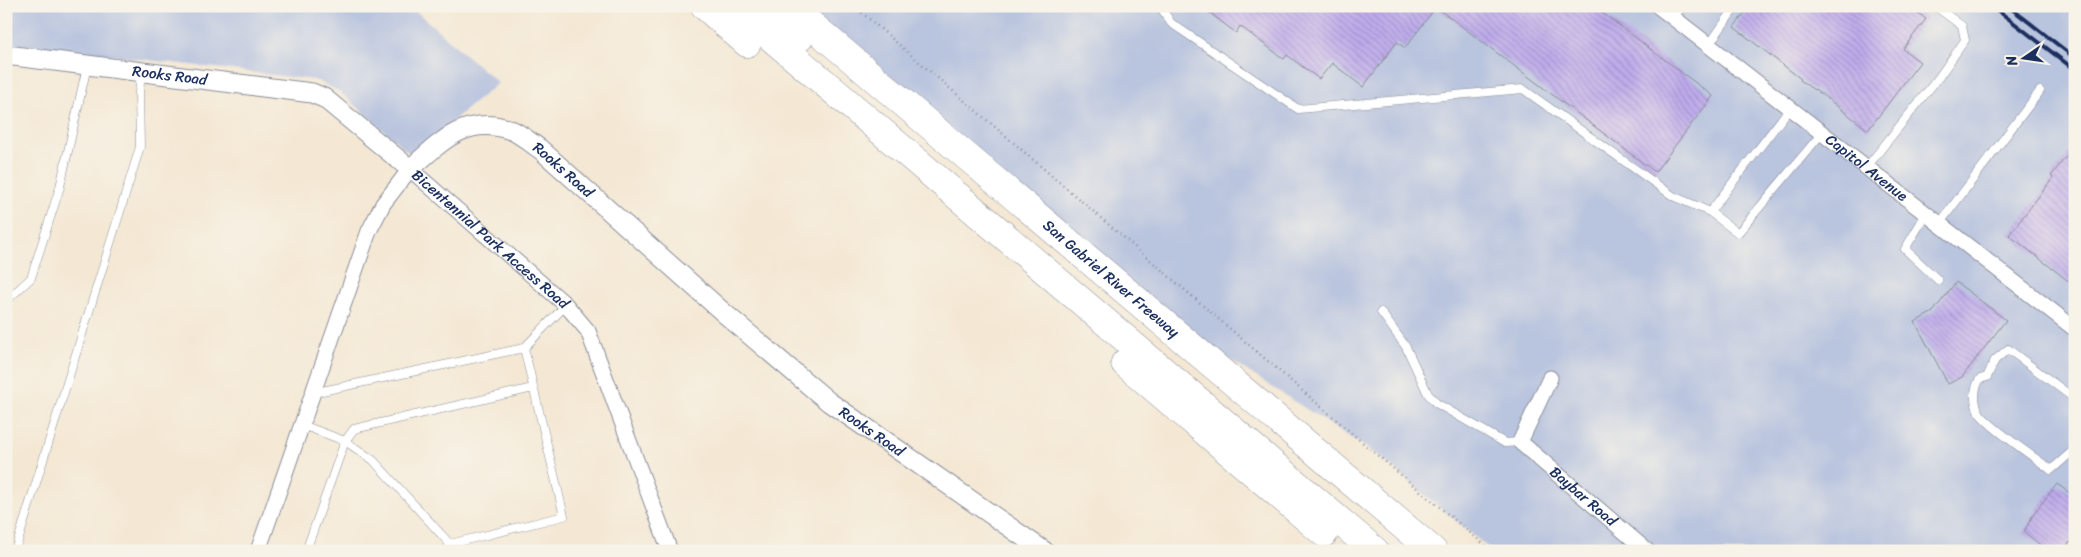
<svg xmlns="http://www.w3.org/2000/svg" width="2081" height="557" viewBox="0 0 2081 557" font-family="Sriracha,sans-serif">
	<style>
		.industrial { fill: #b9c4de }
		.building { fill: url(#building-back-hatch) }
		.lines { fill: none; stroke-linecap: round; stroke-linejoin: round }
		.service-casing { stroke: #888c99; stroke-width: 9 }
		.minor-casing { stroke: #888c99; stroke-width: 17 }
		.tertiary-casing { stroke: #888c99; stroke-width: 21 }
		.motorway-casing { stroke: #888c99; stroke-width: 29 }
		.path { stroke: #888c99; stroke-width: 2.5; stroke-dasharray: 1 4; stroke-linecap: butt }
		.service { stroke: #fff; stroke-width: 8 }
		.minor { stroke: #fff; stroke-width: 15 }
		.tertiary { stroke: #fff; stroke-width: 19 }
		.motorway { stroke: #fff; stroke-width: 28 }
		.rail { stroke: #1b2f5e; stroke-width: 4 }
		.labels { text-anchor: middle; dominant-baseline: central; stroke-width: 4.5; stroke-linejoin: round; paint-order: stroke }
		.street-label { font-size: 15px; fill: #1b2f5e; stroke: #f7f3e8 }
	</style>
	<defs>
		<pattern id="building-back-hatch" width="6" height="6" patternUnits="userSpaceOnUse" patternTransform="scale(1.25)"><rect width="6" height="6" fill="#bfacec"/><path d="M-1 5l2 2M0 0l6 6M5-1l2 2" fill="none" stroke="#9a8cc2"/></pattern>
	</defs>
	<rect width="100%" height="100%" fill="#f7f3e8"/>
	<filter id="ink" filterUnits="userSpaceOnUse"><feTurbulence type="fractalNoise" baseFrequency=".02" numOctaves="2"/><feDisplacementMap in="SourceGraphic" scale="10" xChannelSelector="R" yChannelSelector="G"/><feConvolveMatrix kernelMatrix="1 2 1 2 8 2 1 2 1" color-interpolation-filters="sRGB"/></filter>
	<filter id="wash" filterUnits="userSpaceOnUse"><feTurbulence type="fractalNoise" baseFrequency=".0096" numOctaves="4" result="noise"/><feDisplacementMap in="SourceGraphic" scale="20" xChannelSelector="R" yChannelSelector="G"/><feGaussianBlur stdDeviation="1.12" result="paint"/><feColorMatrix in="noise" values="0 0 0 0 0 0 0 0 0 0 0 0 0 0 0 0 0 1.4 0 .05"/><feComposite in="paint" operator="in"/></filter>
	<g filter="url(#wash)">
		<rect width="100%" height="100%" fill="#f4e8d4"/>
		<path class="industrial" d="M6,6H410L498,83L415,152H408L339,91L315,80L6,43Z
			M779,6H2075V551H1492L1376,454L1148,307Z"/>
		<g id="blocks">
			<path class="building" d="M1201,6H1593L1713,96L1655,172L1436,7L1405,48L1397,42L1363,87L1332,63L1319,79L1287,55L1284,59L1240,26L1236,33Z
				M1750,6H1909L1926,19L1903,49L1920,62L1868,130L1815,89L1814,90L1800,80L1801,79L1734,27Z
				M2075,145V286L2009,235L2053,178L2051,176Z
				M1956,282L2006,320L1962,377L1948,384L1915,322L1933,312Z
				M2057,484L2075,497V546L2070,542L2062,551H2048L2024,532L2034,513Z"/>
		</g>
	</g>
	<g filter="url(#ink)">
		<use href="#blocks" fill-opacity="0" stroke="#888c99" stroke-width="1"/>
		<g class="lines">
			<g class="service-casing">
				<path id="service" d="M1160,6L1171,23L1298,109L1523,89L1673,196L1710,212
					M2069,6L2075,10
					M1673,18L1682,6
					M1709,45L1736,6
					M1790,108L1710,212L1738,233L1822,133
					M1866,168L1939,77L1965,40L1962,26L1935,6
					M1926,214L1905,249L1938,280
					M1939,224L2040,91
					M6,301L31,278L60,187L87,66
					M1381,312L1406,347L1428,394L1436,403L1505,443L1520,442
					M313,393L524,348L566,305
					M2075,399L2008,349L1995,360L1987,377L1980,379C1974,388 1973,401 1979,412C1985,424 2037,459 2051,470L2075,449
					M302,425L345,441L373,460L450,544
					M15,551L140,147L139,93L141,73
					M306,551L345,441L354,429L533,388
					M447,551L450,544L564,516L524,348"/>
			</g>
			<g class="minor-casing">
				<g id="minor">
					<path id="s1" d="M1658,6L2075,329"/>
					<path id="s2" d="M1550,378L1520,442L1647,551"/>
					<path id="s3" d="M258,551L369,231L383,204L410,169L566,305L588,331L670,551"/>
				</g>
			</g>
			<g class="tertiary-casing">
				<g id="tertiary">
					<path id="s4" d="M6,55L312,93L324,98L410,169C441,142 466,114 511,130C521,134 531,143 540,149L724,313L829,402L1044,551"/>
				</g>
			</g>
			<g class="motorway-casing">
				<g id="motorway">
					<path d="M705,6L747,43"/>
					<path d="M734,6L1375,551"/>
					<path d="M764,6L800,37"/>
					<path id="s5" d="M789,6L1433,551"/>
					<path d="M1125,363L1324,533"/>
				</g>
			</g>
			<path class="path" d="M854,6L1376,454L1492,551"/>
			<use href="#service" class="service"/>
			<use href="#minor" class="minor"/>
			<use href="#tertiary" class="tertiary"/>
			<use href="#motorway" class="motorway"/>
			<path class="rail" d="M1992,6L2075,70
				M2008,6L2075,58"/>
		</g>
	</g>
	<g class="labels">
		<g class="street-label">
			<text stroke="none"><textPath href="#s4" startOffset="165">Rooks Road</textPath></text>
			<text stroke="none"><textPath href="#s1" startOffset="264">Capitol Avenue</textPath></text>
			<text stroke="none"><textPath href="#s4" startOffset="614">Rooks Road</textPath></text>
			<text stroke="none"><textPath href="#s3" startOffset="520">Bicentennial Park Access Road</textPath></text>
			<text stroke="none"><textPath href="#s5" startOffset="422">San Gabriel River Freeway</textPath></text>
			<text stroke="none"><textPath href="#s4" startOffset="1019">Rooks Road</textPath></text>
			<text stroke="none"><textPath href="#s2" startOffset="154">Baybar Road</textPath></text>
		</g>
	</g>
	<rect width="2081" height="557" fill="none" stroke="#f7f3e8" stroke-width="25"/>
	<g transform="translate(2024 58) rotate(257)" stroke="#f7f3e8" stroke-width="4" paint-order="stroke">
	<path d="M0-4L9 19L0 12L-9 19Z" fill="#1b2f5e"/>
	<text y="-8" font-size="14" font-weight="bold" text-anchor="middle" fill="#1b2f5e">N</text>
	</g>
</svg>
